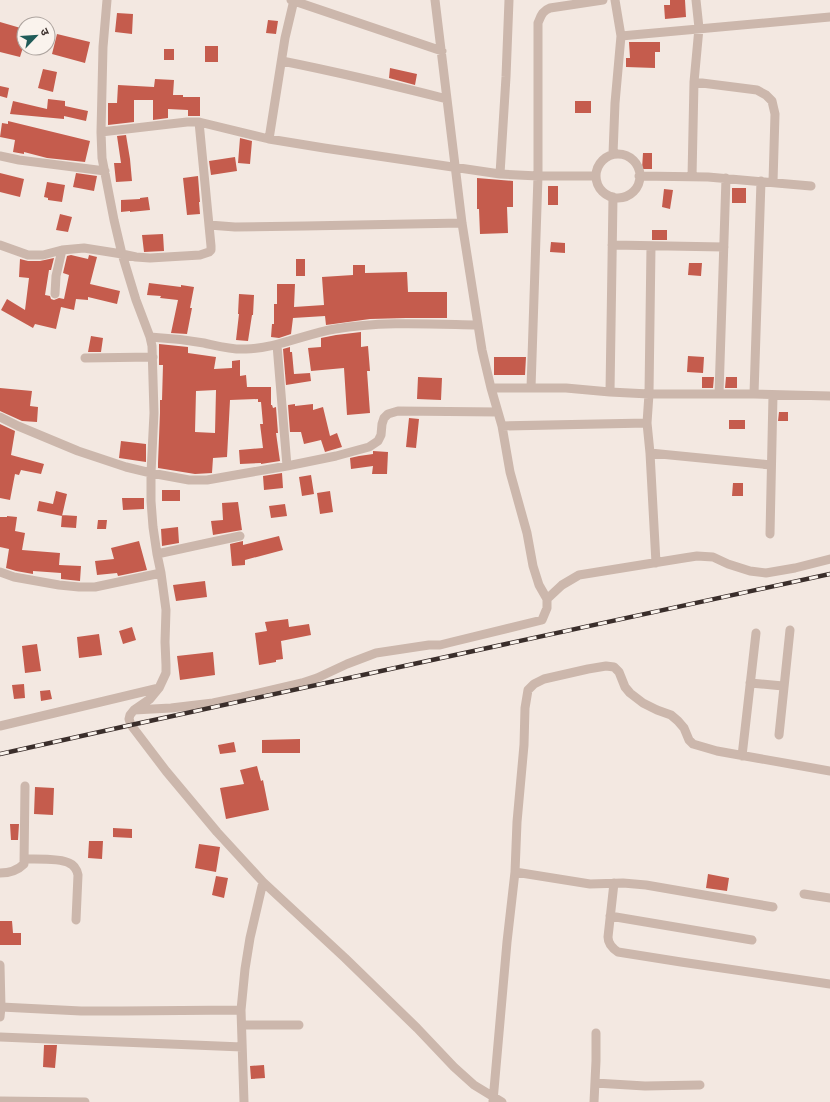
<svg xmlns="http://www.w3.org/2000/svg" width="830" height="1102" viewBox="0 0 830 1102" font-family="Montserrat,'Noto Sans Devanagari',sans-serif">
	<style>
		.building { fill: #c55c4d; fill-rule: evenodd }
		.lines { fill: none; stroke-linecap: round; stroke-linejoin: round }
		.street { stroke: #ccb7ac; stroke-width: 9 }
		.rail-casing { stroke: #3a2e2b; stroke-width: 4.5 }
		.rail { stroke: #faf3ed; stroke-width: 3; stroke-dasharray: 9; stroke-linecap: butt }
	</style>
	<rect width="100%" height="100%" fill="#f3e8e1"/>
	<path class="building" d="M670,0H685L686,17L665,19L664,5H670Z
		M117,13L133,14L132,34L115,32Z
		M268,20L278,21L276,34L266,33Z
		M0,22L24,29V44L20,57L0,52Z
		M57,34L90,42L85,63L52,54Z
		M629,42H660V52H655V68L626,67V58H630Z
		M205,46H218V62H205Z
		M164,49H174V60H164Z
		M390,68L417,74L415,85L389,78Z
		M43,69L57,72L53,92L38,88Z
		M155,79L174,80L173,95H183V97H200V116H188V110L168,109V118L153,120V100H134V122L108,125V103H117L118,85L154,87Z
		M0,86L9,88L7,98L0,96Z
		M48,99L65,101V106L88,111L86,121L64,116V119L10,114L13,101L47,109Z
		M575,101H591V113H575Z
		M8,121L90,141L85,162L47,158L24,152V154L13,152L15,140L0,137L2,123L8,124Z
		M126,135L130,159L132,181L116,182L114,163H121L117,136Z
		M240,138L252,141L250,164L238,163Z
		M643,153H652V169H642Z
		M235,157L237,171L211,175L209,161Z
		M0,173L24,179L20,197L0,192Z
		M76,173L97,176L94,191L73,187Z
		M198,176L200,202H199L200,214L187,215L183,178Z
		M477,178L513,181V207H507L508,233L480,234L479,209H477Z
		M47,182L65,185L62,202L48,200V198L44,197Z
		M548,186H558V205H548Z
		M732,188H746V203H732Z
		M664,189L673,190L670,209L662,207Z
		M148,197L150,210L130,212V211L121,212V200L140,199V198Z
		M60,214L72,217L68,232L56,230Z
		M652,230H667V240H652Z
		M163,234L164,251L144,252L142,235Z
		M551,242L565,243V253L550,252Z
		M71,255L88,259L89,255L97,257L90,284L120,291L117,304L88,297V300L76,299L74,310L61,307L56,329L35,324L33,328L1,310L7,299L25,310L29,278L19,277L20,259L28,261H40L54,258L51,270H49L45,295L50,296L51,299L54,300L59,298L64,299L69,275L63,273L67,256Z
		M296,259H305V276H296Z
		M689,263H702L701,276L688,275Z
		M353,265H365V273L407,272L408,292H447V318H406L370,319L326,325L325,316L293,318L291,334L279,338L271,337L272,324H274V304H277V284H295L294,307L324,305L322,277L353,275Z
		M149,283L181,287V285L194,287L190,308H192L187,334L171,333L178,300L160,298L161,296L147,295Z
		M239,294L254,295L253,315H252L248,341L236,340L239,314H238Z
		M361,332V347L368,346L370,371H367L370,413L347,415L344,368L311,371L308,348L321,347V338L336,335Z
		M91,336L103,338L101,352H88Z
		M159,344L188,347V353L216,357L214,369L232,368V361L240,360V376L246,375L247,387H271V405H272L273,408L276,407L278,433H276L280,461L261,464V463L240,464L239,450L263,448L260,424H263L261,402H258V399L230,400L227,457L213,458L212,473L195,474L158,468V463L160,413V400H162L163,365H159ZM216,390L215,433L195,432L196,391Z
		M290,347V352H292L294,374L310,373L311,381L286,385L283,349Z
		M688,356L704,357L703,373L687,372Z
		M494,357H526L525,375H494Z
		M418,377L442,378L441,400L417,399Z
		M702,377H714L713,388H702Z
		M726,377H737V388H725Z
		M0,388L32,391L30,406L38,407L37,422L22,421L0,411Z
		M295,404V406L313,404V410L323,407L330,436L337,433L342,447L325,452L321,440L304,444L301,432H290L288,405Z
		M779,412H788V421H778Z
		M409,418L419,419L416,448L406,447Z
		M729,420H745V429H729Z
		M0,424L15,431L11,455L44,464L41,474L21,470L19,475L15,474L10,500L0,498Z
		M121,441L146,444V462L119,458Z
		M373,451L388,452L387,474H372L373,466L351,469L350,458L359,456L373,454Z
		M282,473L283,488L264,490L263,476Z
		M311,475L314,494L302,496L299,477Z
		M733,483H743V496H732Z
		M162,490H180V501H162Z
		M56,491L67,494L62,516L37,511L39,501L53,504Z
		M330,491L333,512L320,514L317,493Z
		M122,498H144V509L123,510Z
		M238,502L242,530L213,535L211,521L223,520L222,503Z
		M285,504L287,516L271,518L269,506Z
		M62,515L77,516L76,528L61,527Z
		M7,516L17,517L15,531L25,533L22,550L60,553L59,565L81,566L80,581L61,579V573L33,571V574L16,571L6,568L9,549L0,547V517H7Z
		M98,520H107L106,529H97Z
		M178,527L179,543L162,546L161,529Z
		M279,536L283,550L245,560V565L232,566L230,544L243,541V545Z
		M139,541L147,570L118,576L117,573L97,575L95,561L114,559L111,548Z
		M205,581L207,597L176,601L173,585Z
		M288,619L289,627L309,624L311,635L281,641L283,659L276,660V662L259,665L255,633L267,631L265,622Z
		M132,627L136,640L123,644L119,631Z
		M99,634L102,655L79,658L77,637Z
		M37,644L41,671L25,673L22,646Z
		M213,652L215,675L180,680L177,656Z
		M24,684L25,698L14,699L12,685Z
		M50,690L52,699L41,701L40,691Z
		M300,739V753H262V740Z
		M234,742L236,752L220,754L218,745Z
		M257,766L261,781L263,780L269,810L226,819L220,788L244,784L240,770Z
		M35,787L54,788L53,815L34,814Z
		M10,824H19L18,840H11Z
		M113,828L132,829V838L113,837Z
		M89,841H103L102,859L88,858Z
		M199,844L220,847L216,872L195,868Z
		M708,874L729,878L727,891L706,888Z
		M216,876L228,878L224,898L212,895Z
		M0,921H12L13,933H21V945H0Z
		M44,1045H57L55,1068L43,1067Z
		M264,1065L265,1078L251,1079L250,1066Z"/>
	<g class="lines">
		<path class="street" d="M107,0L103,47L101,132L102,158L114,220L122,254L136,300L150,337L152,346L154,413L151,473V501L153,527L157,554L161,573L166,610L165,642L166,665V673L159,688L150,699L134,710L130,715L129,719L131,725L166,771L217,832L263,882L345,958L417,1028L454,1067L474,1085L502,1102
			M291,0L442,51
			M621,36L830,17
			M282,61C337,72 392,85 447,99
			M694,82L757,90L766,95L772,101L775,114L773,182
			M101,132L187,122H199L269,139L324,148L500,174L538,176H596
			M269,139L285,38L294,0
			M613,154L615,103L621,36L615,0
			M596 176a22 22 0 1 1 44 0a22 22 0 1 1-44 0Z
			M0,156L19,160L105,171
			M500,174L506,77L509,0
			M639,176L708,177L811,186
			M692,177L694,82L699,28L696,0
			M209,225L235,227L305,226L462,223
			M0,245L28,255H43L62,250L84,248L122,254L136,257L150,258L200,255L209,252L211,250V246L199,122
			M612,245L724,247
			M651,246L649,394L647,423L650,453L656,563
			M55,294L56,276L62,250
			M150,337C168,338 186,340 204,343C218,346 232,350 246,349C277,348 305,334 335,329C382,321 430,324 478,325
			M277,345L287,466
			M85,358L153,357
			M491,388H566L610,392L649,394H754L830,396
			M531,388L538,176V23C541,16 542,11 550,8L603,0
			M610,392L613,197
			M719,394L726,178
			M754,394L761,181
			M0,417L18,426L78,451L126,467L151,473L189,480H207L287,466L336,456L369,447L378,441L381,435L382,424L384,418L388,414L398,411L498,412
			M502,426L647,423
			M650,453L771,465
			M770,534L773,395
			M157,554L240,536
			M0,572L14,577L59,585L79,587H95L161,573
			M547,599L562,585L579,575L684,558L697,556L713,557L728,564L750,571L766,573L795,568L830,559
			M750,683L783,686
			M134,710L171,708L213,703L242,697L302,683L317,678L347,664L376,653L429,645H440L452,642L542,620L547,608V599L539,585L533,566L527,533L510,472L502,426L491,388L482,350L462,223L435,0
			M0,726L159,688
			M779,735L790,630
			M742,756L756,633
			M25,859C35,859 61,858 69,863C74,865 77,870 78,875L76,920
			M515,872L590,884L623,883L646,885L773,907
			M0,873C9,873 18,870 24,864L25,786
			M614,883L608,937C608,944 612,948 618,952L681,962L830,984
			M804,894L830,898
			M610,916L752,940
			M0,965L1,1007L0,1017
			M1,1007L81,1011H122L241,1010
			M242,1025H299
			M0,1037L242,1047
			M595,1083L645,1086L700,1085
			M0,1101L85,1102
			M493,1101L507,942L515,872L517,822L524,745L525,708L528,690L534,684L544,679L588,669L606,666L614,667L619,672L625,687L630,693L643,703L657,710L671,715L678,721L684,728L689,740L693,744L717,751L830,771
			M244,1102L241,1010L245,969L250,938L263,882
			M594,1102L596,1061V1033"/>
		<g class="rail-casing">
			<path id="rail" d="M0,754L131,725L830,574"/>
		</g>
		<use href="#rail" class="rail"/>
	</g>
	<g transform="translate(36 36) rotate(65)"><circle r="19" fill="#faf3ed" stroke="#ada49f"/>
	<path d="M0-3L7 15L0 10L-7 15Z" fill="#205c59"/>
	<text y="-6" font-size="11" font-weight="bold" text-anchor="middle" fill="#3a2e2b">उ</text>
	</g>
</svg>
